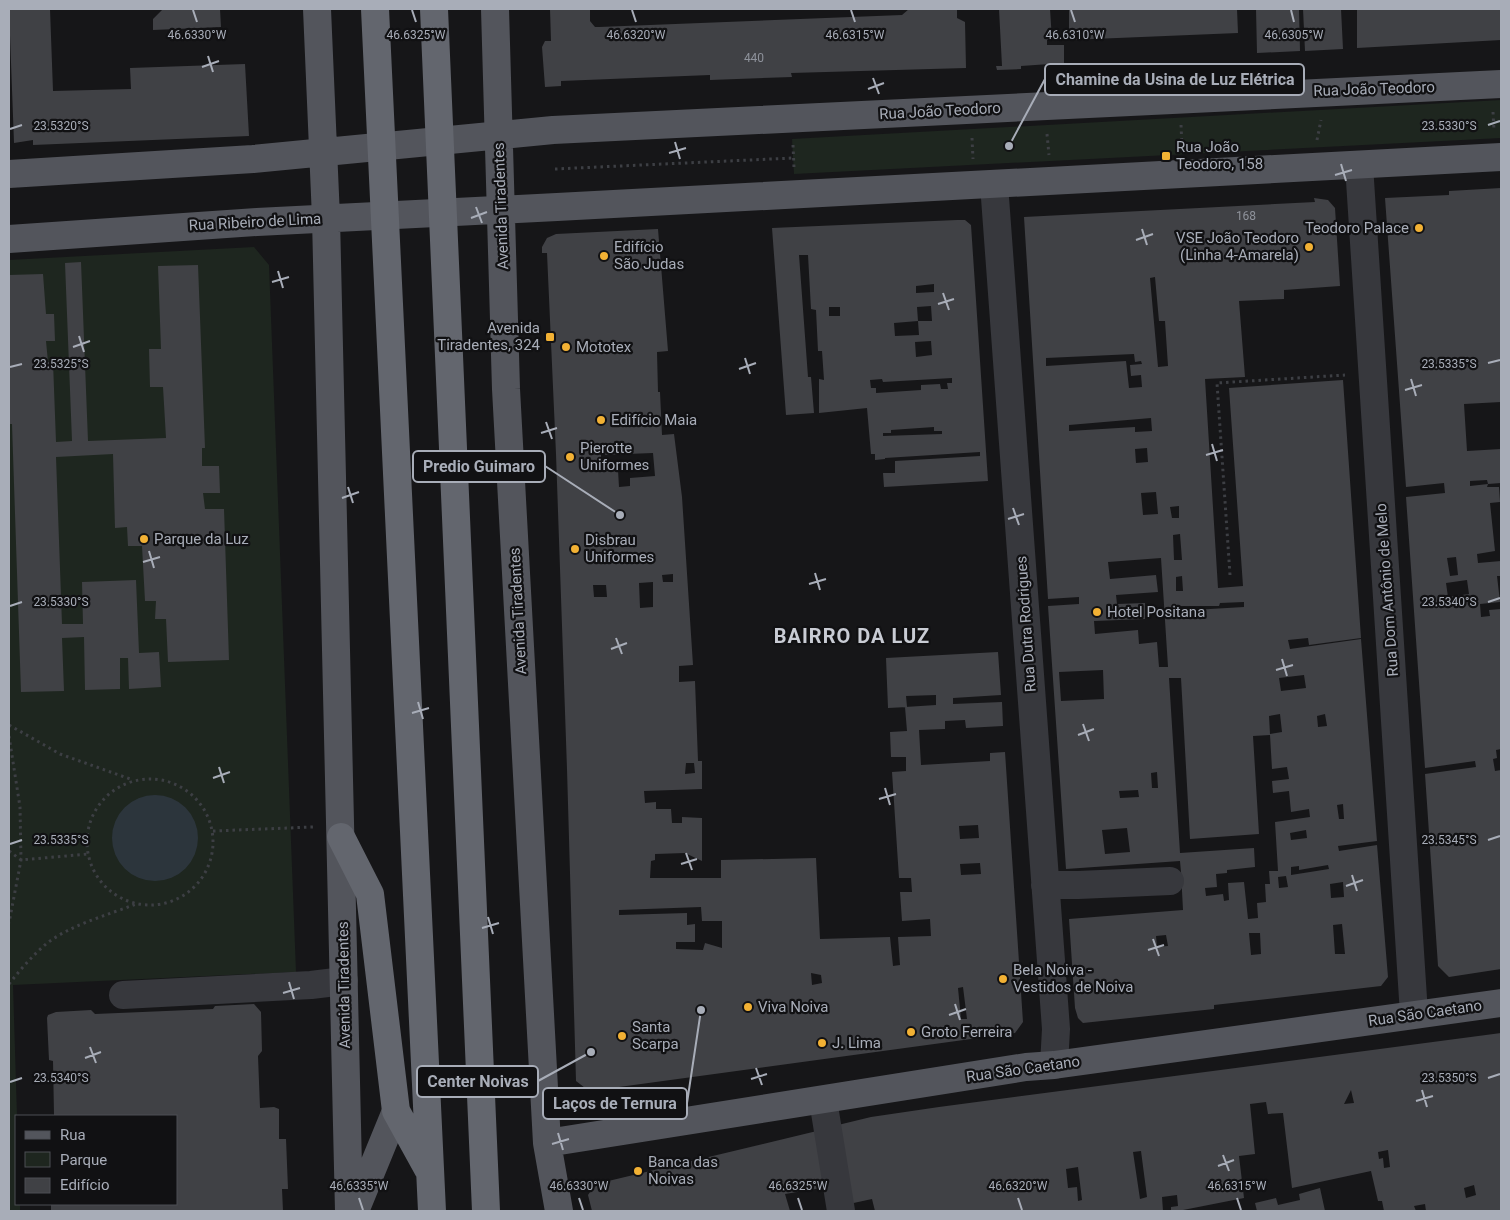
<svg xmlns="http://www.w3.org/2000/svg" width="1510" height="1220" viewBox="0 0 1510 1220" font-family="Roboto,sans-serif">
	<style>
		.green { fill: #1e261f }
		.water { fill: #2c353c }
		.building { fill: #404145; fill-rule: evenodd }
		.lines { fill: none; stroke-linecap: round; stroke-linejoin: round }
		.path { stroke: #3d3f44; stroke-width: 3; stroke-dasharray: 2.5 4; stroke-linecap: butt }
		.minor { stroke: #37383d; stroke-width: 28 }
		.major { stroke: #53555c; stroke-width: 28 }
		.highway { stroke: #63666e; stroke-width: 28 }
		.ticks { fill: none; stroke: #a8adb8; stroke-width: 2 }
		.poi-dot { fill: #f2b134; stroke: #111113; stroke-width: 2 }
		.labels { text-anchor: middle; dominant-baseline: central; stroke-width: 4.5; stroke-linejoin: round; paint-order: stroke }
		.number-label { font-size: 12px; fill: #8e929b }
		.street-label { font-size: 15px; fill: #a8adb8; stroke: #111113 }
		.poi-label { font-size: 15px; fill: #a8adb8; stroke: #111113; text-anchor: start }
		.district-label { font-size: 20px; font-weight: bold; letter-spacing: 1px; fill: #c9ccd4; stroke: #111113 }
		.ticks-label { font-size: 12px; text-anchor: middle; fill: #a8adb8; stroke: #111113; stroke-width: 4.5; stroke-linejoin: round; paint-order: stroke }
		.leader { fill: none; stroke: #a8adb8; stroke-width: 2 }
		.callout-dot { fill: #a8adb8; stroke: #111113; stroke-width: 2 }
		.callout { fill: #111113; stroke: #a8adb8; stroke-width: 2 }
		.callout-label { font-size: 16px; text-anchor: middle; font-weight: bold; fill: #a8adb8 }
	</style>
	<rect width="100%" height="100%" fill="#161618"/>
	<path class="green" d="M1501,100V138L794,174L792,139Z
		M254,247L269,265L296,972L13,985L17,1116L16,1204H20V1211H9V260Z"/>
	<path class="water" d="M112 838a43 43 0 1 1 86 0a43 43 0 1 1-86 0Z"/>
	<path class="building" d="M9,9H50L53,91L131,89L130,68L245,64L249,136L33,145V140L14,143Z
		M163,9H220L221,27L153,30V19Z
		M550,9H590V21L595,27H599L902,15L909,9H957V18L965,22L966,68L791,73L792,77L710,80V75L561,81V86L545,87L542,47L545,41H551Z
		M999,9H1050L1052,40H1047V45H1064V63L1021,66V69L997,70L996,66H1002Z
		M1069,9H1237L1238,33L1069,40Z
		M1256,9H1299L1300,51L1257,53Z
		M1303,9H1341L1343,49L1305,51Z
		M1373,9H1501V40L1357,48V10Z
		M1501,188V402L1464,404L1467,451L1501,449V483L1488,484L1487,480L1470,481V486L1488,484L1487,487H1499L1500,502L1490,503L1495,551L1477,554L1478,563L1501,561V576H1497L1500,602L1480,604L1481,617L1490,616L1489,610L1501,609V749L1496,750L1497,758L1493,759L1495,771L1501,770V969L1449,977L1438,966L1425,774L1476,767L1475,761L1425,768L1406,497L1445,493L1444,483L1406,487L1385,198L1449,195V191ZM1456,557L1458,575L1450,576L1447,558ZM1467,580L1469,594L1448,597L1446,583Z
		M1314,198L1328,200L1335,208L1340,286L1284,290V299L1239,301L1245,377L1205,379L1218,588L1243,586L1229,388L1343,380L1361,638L1309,645L1308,638L1288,640L1290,649L1361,639L1377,841L1338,846L1339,851L1377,845L1388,977L1381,986L1214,1005V1009L1083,1023L1078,1018L1075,1008L1069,919L1183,910L1181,872L1180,861L1066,869L1048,606L1079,604V597L1048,599L1024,217L1315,202ZM1155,277L1159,321H1165L1168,366L1158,367L1150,278ZM1134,354L1135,362L1141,361L1142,364L1130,365L1131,376L1141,375L1142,387L1129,388L1126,361L1046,366V358ZM1151,418L1152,431L1135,432V427L1069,431V425ZM1147,448L1148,462L1136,463L1135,449ZM1156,492L1158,514L1143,515L1141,493ZM1179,506V518H1172L1170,507ZM1180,534L1182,560H1174L1173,535ZM1161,558L1168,667H1159L1157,642L1139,644L1138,630L1095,634L1094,621L1145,619V603L1117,604L1116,595L1158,592L1156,575L1110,579L1108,562ZM1182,576L1183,591H1176V577ZM1244,602V607L1176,611V606H1219L1220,603ZM1103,670L1104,699L1061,701L1059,672ZM1304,675L1306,688L1281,691L1279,678ZM1169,678H1181L1190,839L1259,834L1253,736L1270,735L1272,769L1287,767L1289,779L1272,781L1273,793L1289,791L1291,812L1309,809L1310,817L1275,822L1278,871H1269L1270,884H1265L1266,902L1257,903L1258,918L1248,919L1244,882L1228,883L1229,900L1224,901L1223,894L1206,896L1205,888L1217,887L1216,874L1227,873V870L1255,867L1254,848L1180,853ZM1280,714L1282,732L1270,734L1269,716ZM1325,714L1327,726L1318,727L1317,716ZM1157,772L1158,788H1152L1151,773ZM1138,790L1139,797L1120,798L1119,791ZM1343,804L1344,819H1339L1337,805ZM1127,828L1130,852L1105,854L1102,830ZM1306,830L1307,838L1291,840L1290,833ZM1328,865L1329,869L1291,875V867L1299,866V870ZM1286,876L1288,887L1279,888L1278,877ZM1343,882L1344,897L1331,898L1330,884ZM1342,924L1345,954H1335L1333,925ZM1249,933H1260L1261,954L1251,955ZM1166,935L1168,946L1157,947L1156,936Z
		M957,220H965L971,225L988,481L884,487L883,473H895V461L980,456V452L885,458V459L875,460V454H871L867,408L819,413V379L824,380L822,351H818L816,310L811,309L808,255H799L808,377H811L814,413L786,415L772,228ZM934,284V292L916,293V286ZM931,306L932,321H918L919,335L895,336L894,323L918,321L917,307ZM829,307H840V316H829ZM931,341L932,355L916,357L915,342ZM952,378V383H947L948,389H941L940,384L921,385V390L876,393V388H871L870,380L882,379L883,382ZM934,427V431H942V434L883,436V433H891V430Z
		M658,229L668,351L657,352L658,392H660L662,435L674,434L682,497L693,665L679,666V682L695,681L698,761H702V789L644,791L645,803L656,802V809H671L672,823H682V817L702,818V861L685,853L655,854V860L651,861L650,878H721V860L816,858L820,939L890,937L893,966L900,965L898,937L931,936L930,919L902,921L900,892H912L911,878H899L892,772L906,771V757H891L890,732L907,731L905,707L936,705V695L906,696L907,707L888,708L886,658L998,652L1001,695L953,698V704L1002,702L1003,726L966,728L965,720L945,721V729L919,730L921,765L990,761V753L1005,752L1023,1022L1015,1033L597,1090L589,1091L576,1081L567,769L556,454L547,253H542V247L547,238L556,234ZM653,453L655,476L630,478V486L619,487L618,470H613V467L601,468V455ZM673,574V582H663L662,575ZM653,582V607L640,608L639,583ZM593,585H606L607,597H594ZM686,763H694L695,773L685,774ZM978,825L979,838L960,839L959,826ZM980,863L981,874L961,875L960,864ZM701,907L702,921H722V948L705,943L703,950L676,949V942H695V924L687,925V913L619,915V910ZM811,973L821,975L822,983L812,985ZM963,987L967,1019H961L958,988Z
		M81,262L88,441L166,438L163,387H150L149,349H161L158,266L198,265L205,448H202V466H219L220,493H203L205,509H224L229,660L168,662L166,619H155L156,601H145L142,546H128L127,527L115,528L113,454L56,457L62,624H83L82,582L136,580L139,653L159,652L161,687L129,689L128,658H120V689L85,690L84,637L62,638L64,691L21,692L12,424H9V275L43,274L46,314H54L55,341H46L48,362H53L56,442L72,441L65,263Z
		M254,1004L261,1012L262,1051L258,1056L260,1108L274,1107L279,1109V1139H286L288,1189H282L283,1211H51V1204H176V1116H51L54,1115L53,1061L49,1060L47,1018L48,1015L56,1012L91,1010L95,1014L213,1009L215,1006Z
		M1501,1033V1211H1426L1425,1204L1414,1206L1416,1211H1384L1382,1201H1378L1371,1171L1292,1188L1283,1113L1268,1114L1266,1102L1250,1104L1255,1154L1239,1156L1244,1198L1178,1211H1171V1207L1178,1206L1177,1195L1162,1197L1163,1211H875L872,1199L849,1204L838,1125L871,1117L939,1107ZM1351,1090L1354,1103L1344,1104ZM1388,1150L1390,1167L1384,1168L1383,1158L1379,1159L1378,1152ZM1141,1151L1147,1197L1140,1199L1133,1152ZM1078,1167L1082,1200L1078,1201L1077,1187L1068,1188L1066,1169ZM1474,1185L1476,1195L1466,1198L1464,1188Z
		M821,1130L828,1187L785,1194L790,1211H592L588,1195L592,1189L600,1183Z
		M1320,1188L1325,1211H1257L1255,1203L1276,1198L1278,1205L1300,1200L1299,1194Z"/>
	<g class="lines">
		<path class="path" d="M1493,112L1494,130
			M1181,125L1182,147
			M1047,134L1049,155
			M972,138L973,159
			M1317,140L1321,120
			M793,145L794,168
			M555,169L793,158
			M1230,575L1217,383L1345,375
			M9,725L60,754L133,780
			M9,736L20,807L21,860L9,923
			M87 842a63 63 0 1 1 126 0a63 63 0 1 1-126 0Z
			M213,831L313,827
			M9,851L21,860L88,854
			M9,984C20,970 32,956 46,944C70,925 108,915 136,904"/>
		<path class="minor" d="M1359,165L1414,1014
			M994,184L1056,1029L1054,1065
			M1045,885H1078L1170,881
			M123,995L311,985L344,981
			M823,1100L841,1211"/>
		<path class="major" d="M317,9L326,218L349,1211
			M495,9L506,389L547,1143L559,1211
			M9,174L253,159L553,130L1501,84
			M9,239L257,222L557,207L1501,157
			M547,1143L1026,1067L1054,1065L1501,1003
			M355,1211L396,1111"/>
		<path class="highway" d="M375,9L432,1211
			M434,9L486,1211
			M341,837L370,894L396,1111L428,1169"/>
	</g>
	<path class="ticks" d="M193,10L197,22M412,10L416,22M632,10L636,22M851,10L855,22M1071,10L1075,22M1291,10L1294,22M208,56L213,72M202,67L219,61M873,78L879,94M868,89L884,83M1488,125L1500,121M10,129L22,125M675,142L680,159M669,153L686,148M1341,164L1346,181M1335,175L1352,170M476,207L482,223M471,218L487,212M1142,229L1147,245M1136,240L1153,234M278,271L283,288M272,282L289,277M943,293L949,310M938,304L954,299M79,336L84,352M73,347L90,341M745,358L750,374M1488,363L1500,360M10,367L22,364M739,369L756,363M1411,379L1416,396M1405,390L1422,385M546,422L552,439M541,433L557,428M1212,444L1217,461M1206,455L1223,450M348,487L353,503M342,498L359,492M1013,508L1019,525M1008,519L1024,514M149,551L154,568M143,562L160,557M815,573L820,590M809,584L826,579M1488,602L1500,598M10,606L22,602M616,638L622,654M611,649L627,643M1282,659L1287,676M1276,670L1293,665M418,702L423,719M412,713L429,708M1083,724L1089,741M1078,735L1094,729M219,767L224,783M213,778L230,772M885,788L890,805M879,799L896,794M1488,840L1500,836M10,844L22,840M686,853L692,870M681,864L697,859M1352,875L1357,891M1346,886L1363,880M488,917L493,934M482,928L499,923M1153,939L1159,956M1148,950L1164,945M289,982L294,999M283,993L300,988M955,1004L960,1020M949,1015L966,1009M90,1047L96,1063M85,1058L101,1052M756,1068L762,1085M1488,1078L1500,1074M751,1079L767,1074M10,1082L22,1078M1422,1090L1427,1107M1416,1101L1433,1096M558,1133L563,1150M552,1144L569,1139M1223,1155L1229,1171M1218,1166L1234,1160M359,1198L363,1210M579,1198L583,1210M798,1198L802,1210M1018,1198L1022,1210M1237,1198L1241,1210"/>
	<g class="poi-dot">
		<rect x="1161" y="151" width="10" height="10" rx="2.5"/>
		<circle cx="1419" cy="228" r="5"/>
		<circle cx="1309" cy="247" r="5"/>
		<circle cx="604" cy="256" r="5"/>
		<rect x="545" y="332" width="10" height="10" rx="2.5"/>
		<circle cx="566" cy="347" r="5"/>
		<circle cx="601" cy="420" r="5"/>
		<circle cx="570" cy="457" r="5"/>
		<circle cx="144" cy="539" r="5"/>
		<circle cx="575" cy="549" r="5"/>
		<circle cx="1097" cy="612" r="5"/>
		<circle cx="1003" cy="979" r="5"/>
		<circle cx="748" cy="1007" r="5"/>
		<circle cx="911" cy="1032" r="5"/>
		<circle cx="622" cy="1036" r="5"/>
		<circle cx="822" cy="1043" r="5"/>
		<circle cx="638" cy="1171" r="5"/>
	</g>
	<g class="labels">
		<g class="number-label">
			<text x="754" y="58">440</text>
			<text x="1246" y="216">168</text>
		</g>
		<g class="street-label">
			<text transform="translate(1374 89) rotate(-2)">Rua João Teodoro</text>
			<text transform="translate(940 111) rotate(-3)">Rua João Teodoro</text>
			<text transform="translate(501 206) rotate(-92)">Avenida Tiradentes</text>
			<text transform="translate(255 222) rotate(-3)">Rua Ribeiro de Lima</text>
			<text transform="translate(1387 590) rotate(-94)">Rua Dom Antônio de Melo</text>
			<text transform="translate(518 611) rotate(-93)">Avenida Tiradentes</text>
			<text transform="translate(1026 624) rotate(-94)">Rua Dutra Rodrigues</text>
			<text transform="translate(344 985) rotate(-91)">Avenida Tiradentes</text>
			<text transform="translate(1425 1013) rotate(-8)">Rua São Caetano</text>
			<text transform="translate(1023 1069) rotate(-8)">Rua São Caetano</text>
		</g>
		<g class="poi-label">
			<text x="1176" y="147">Rua João<tspan x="1176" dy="17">Teodoro, 158</tspan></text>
			<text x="1409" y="228" text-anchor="end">Teodoro Palace</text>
			<text x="1299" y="238" text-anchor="end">VSE João Teodoro<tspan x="1299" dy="17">(Linha 4-Amarela)</tspan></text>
			<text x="614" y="247">Edifício<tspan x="614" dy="17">São Judas</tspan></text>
			<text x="540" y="328" text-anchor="end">Avenida<tspan x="540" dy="17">Tiradentes, 324</tspan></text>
			<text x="576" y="347">Mototex</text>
			<text x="611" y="420">Edifício Maia</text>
			<text x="580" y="448">Pierotte<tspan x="580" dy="17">Uniformes</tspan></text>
			<text x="154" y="539">Parque da Luz</text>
			<text x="585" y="540">Disbrau<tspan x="585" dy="17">Uniformes</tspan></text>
			<text x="1107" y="612">Hotel Positana</text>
			<text x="1013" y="970">Bela Noiva -<tspan x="1013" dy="17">Vestidos de Noiva</tspan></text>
			<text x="758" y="1007">Viva Noiva</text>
			<text x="632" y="1027">Santa<tspan x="632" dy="17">Scarpa</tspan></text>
			<text x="921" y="1032">Groto Ferreira</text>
			<text x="832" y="1043">J. Lima</text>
			<text x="648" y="1162">Banca das<tspan x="648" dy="17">Noivas</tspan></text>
		</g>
		<g class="district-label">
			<text x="852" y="636">BAIRRO DA LUZ</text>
		</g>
	</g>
	<g class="ticks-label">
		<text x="197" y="39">46.6330°W</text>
		<text x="416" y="39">46.6325°W</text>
		<text x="636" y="39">46.6320°W</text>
		<text x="855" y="39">46.6315°W</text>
		<text x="1075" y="39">46.6310°W</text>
		<text x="1294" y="39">46.6305°W</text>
		<text x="1449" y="130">23.5330°S</text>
		<text x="61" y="130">23.5320°S</text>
		<text x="1449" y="368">23.5335°S</text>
		<text x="61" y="368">23.5325°S</text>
		<text x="1449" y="606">23.5340°S</text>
		<text x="61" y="606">23.5330°S</text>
		<text x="1449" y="844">23.5345°S</text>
		<text x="61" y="844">23.5335°S</text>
		<text x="1449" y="1082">23.5350°S</text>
		<text x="61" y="1082">23.5340°S</text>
		<text x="359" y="1190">46.6335°W</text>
		<text x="579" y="1190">46.6330°W</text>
		<text x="798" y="1190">46.6325°W</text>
		<text x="1018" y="1190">46.6320°W</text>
		<text x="1237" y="1190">46.6315°W</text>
	</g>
	<path class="leader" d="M1009 146L1045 79M620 515L545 466M591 1052L538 1081M701 1010L687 1103"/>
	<g class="callout-dot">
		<circle cx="1009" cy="146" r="5"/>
		<circle cx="620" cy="515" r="5"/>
		<circle cx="591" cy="1052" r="5"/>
		<circle cx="701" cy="1010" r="5"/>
	</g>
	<g class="callout">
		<rect x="1045" y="64" width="259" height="31" rx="5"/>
		<rect x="413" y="451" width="132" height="31" rx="5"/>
		<rect x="417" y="1066" width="121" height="31" rx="5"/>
		<rect x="543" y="1088" width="144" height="31" rx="5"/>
	</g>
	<g class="callout-label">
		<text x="1175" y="85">Chamine da Usina de Luz Elétrica</text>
		<text x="479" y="472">Predio Guimaro</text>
		<text x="478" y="1087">Center Noivas</text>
		<text x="615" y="1109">Laços de Ternura</text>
	</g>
	<rect width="1510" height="1220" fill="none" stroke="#a8adb8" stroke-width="20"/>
	<rect x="15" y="1115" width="162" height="90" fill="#111113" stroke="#4d4f55"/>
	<rect x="25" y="1131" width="25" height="8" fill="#53555c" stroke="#4d4f55"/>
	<text x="60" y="1140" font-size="15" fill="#a8adb8">Rua</text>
	<rect x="25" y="1152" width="25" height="15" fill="#1e261f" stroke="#4d4f55"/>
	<text x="60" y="1165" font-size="15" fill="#a8adb8">Parque</text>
	<rect x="25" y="1178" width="25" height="15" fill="#404145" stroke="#4d4f55"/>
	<text x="60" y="1190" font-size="15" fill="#a8adb8">Edifício</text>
</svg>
